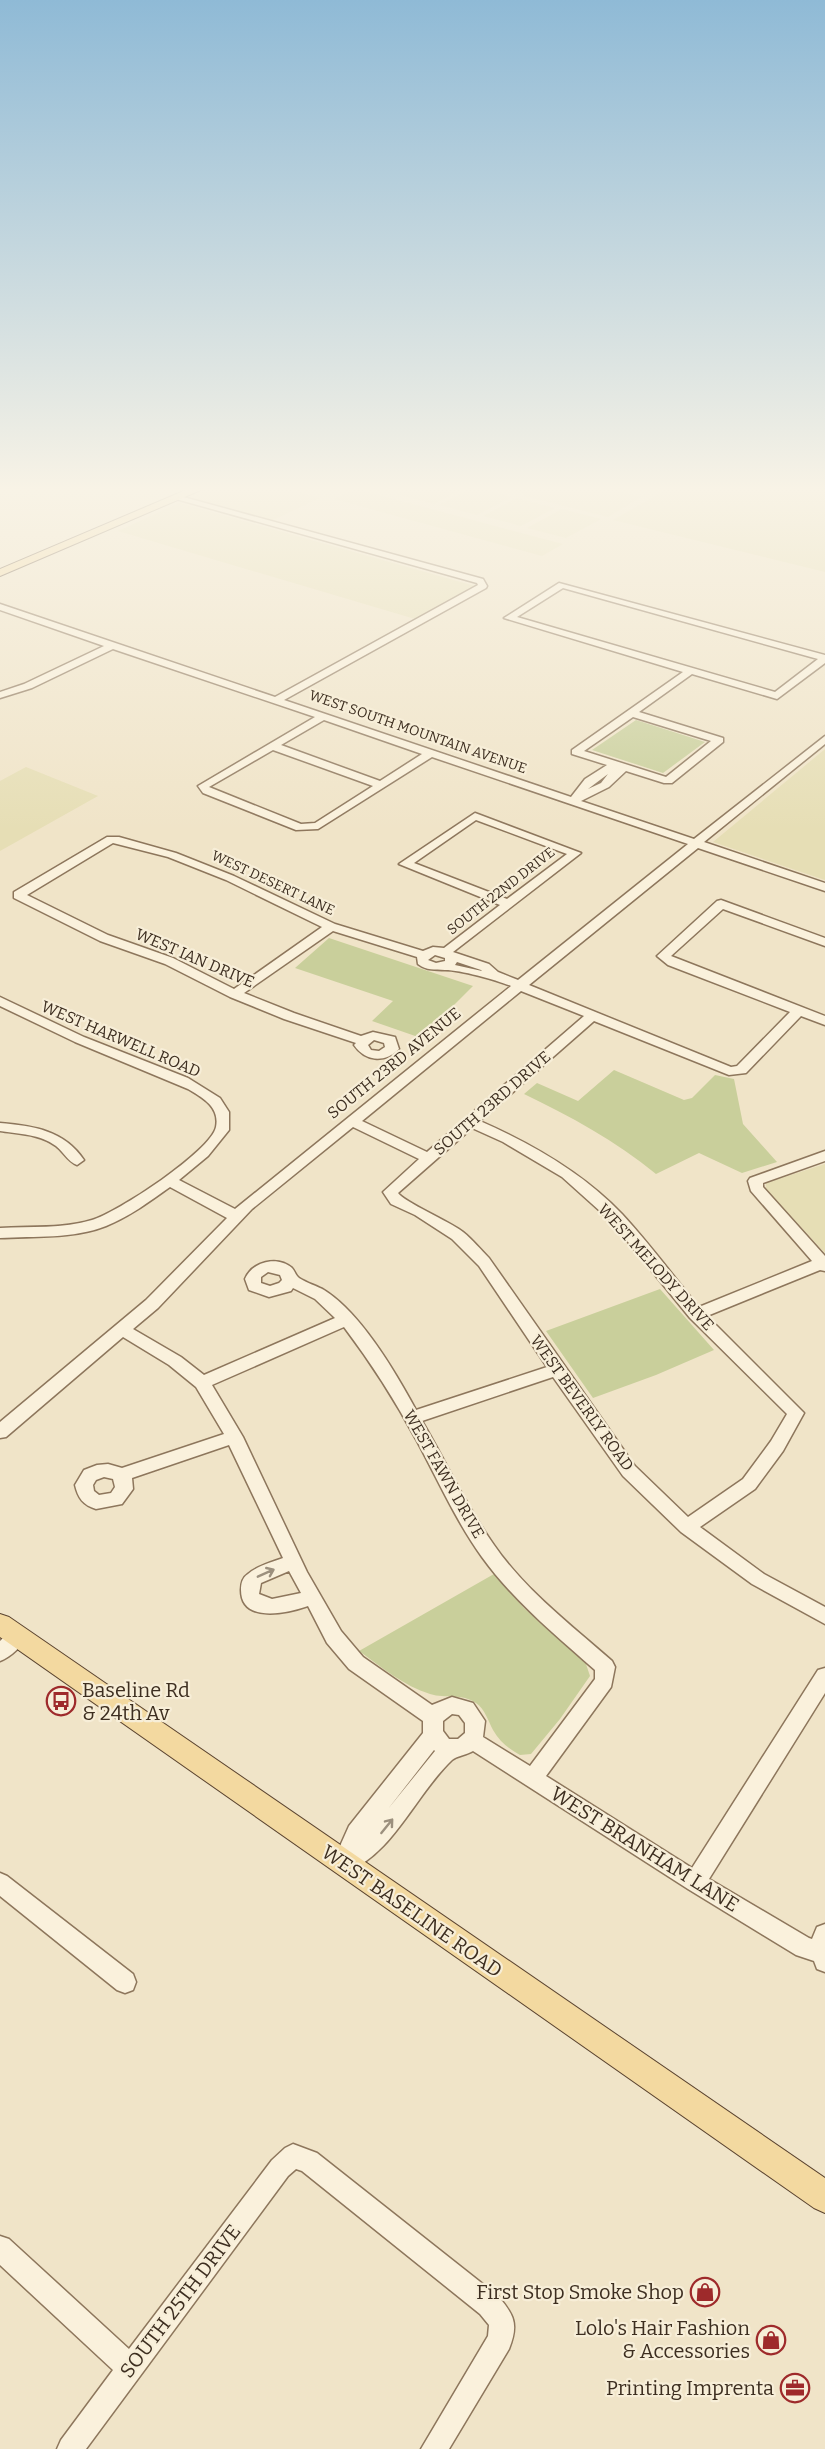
<svg xmlns="http://www.w3.org/2000/svg" width="825" height="2449" viewBox="0 0 825 2449" font-family="Bitter,serif">
	<style>
		.farmland { fill: #e6deb5 }
		.green { fill: #c9cf9b }
		.lines { fill: none; stroke-linecap: round; stroke-linejoin: round }
		.minor-casing { stroke: #8d765c; stroke-width: 3 }
		.major-casing { stroke: #5b4430; stroke-width: 2 }
		.minor { fill: #faf1dc; fill-rule: evenodd }
		.major { fill: #f3d9a0; fill-rule: evenodd }
		.oneway { stroke: #9c907e }
		.labels { text-anchor: middle; dominant-baseline: central; stroke-width: 4.5; stroke-linejoin: round; paint-order: stroke }
		.far-street-label { font-size: 14px; fill: #3d2e20; stroke: #f7eed8 }
		.street-label { font-size: 16px; fill: #3d2e20; stroke: #f7eed8 }
		.near-poi-label { font-size: 20px; fill: #3d2e20; stroke: #f7eed8; text-anchor: end }
		.near-street-label { font-size: 20px; fill: #3d2e20; stroke: #f7eed8 }
	</style>
	<rect width="100%" height="100%" fill="#f0e4c8"/>
	<path class="farmland" d="M211,487H280L320,498L271,521L188,497Z
		M410,487H466L434,504L397,494Z
		M473,487H476L512,497L477,515L439,505Z
		M502,487H601L641,497L608,517L524,496L527,494Z
		M671,487H825V572L613,520Z
		M356,489L563,544L542,556L334,499Z
		M517,498L555,508L521,526L483,516Z
		M179,503L475,586L415,619L118,531Z
		M562,509L601,519L566,538L527,528Z
		M825,749V880L713,842L813,759Z
		M26,767L98,796L0,851V781Z
		M825,1164V1253L766,1189V1183Z"/>
	<path class="green" d="M636,720L705,742L663,773L592,750Z
		M329,938L473,986L421,1038L372,1021L393,1001L295,968Z
		M614,1070L684,1100L692,1098L715,1075L734,1079L743,1124L777,1162L742,1173L699,1153L656,1174C616,1141 570,1116 524,1094L537,1083L578,1101Z
		M660,1289L714,1350L656,1375L593,1398L546,1331Z
		M494,1574L524,1608L586,1664L590,1676L560,1719L531,1754L520,1755C509,1749 500,1742 493,1730C488,1721 485,1709 476,1703C462,1693 446,1699 430,1694C404,1686 381,1667 359,1651Z"/>
	<g class="lines">
		<g class="minor-casing">
			<path id="minor" d="M176,495L483,579L487,586L486,588L284,700L571,797L585,779L607,765L572,754V750L683,672L504,618L559,583L825,655V663L777,699L692,674L639,712L723,738V742L672,783H664L626,771L609,787L581,801L694,839L825,736V744L704,842L825,883V891L698,848L529,985L731,1067L737,1066L790,1012L668,965L657,956L717,901L721,900L825,938V946L723,909L671,956L825,1016V1025L801,1016L746,1073L729,1075L594,1021L480,1121C532,1144 583,1173 622,1214C649,1243 673,1276 699,1307L812,1261L751,1191L748,1181L750,1178L825,1151V1161L763,1183V1187L825,1256V1271L820,1270L707,1316L804,1413L783,1451L755,1489L700,1527L764,1574L825,1607V1624L752,1584L681,1532L623,1476L553,1377L422,1421C446,1462 466,1506 494,1545C525,1590 571,1625 612,1661L615,1667L611,1687L546,1776L692,1868L818,1670L825,1668V1693L709,1879L809,1938L812,1939L817,1927L825,1924V1972L817,1969L814,1961L796,1955L688,1889L473,1751C467,1755 456,1756 452,1760C414,1796 394,1854 343,1874L336,1871L332,1864L349,1826L423,1733V1721L349,1669L327,1643L308,1606C288,1613 241,1624 241,1590C241,1584 242,1578 248,1574C257,1566 272,1562 283,1558L229,1445L132,1478L133,1489L122,1504L96,1509C83,1505 78,1498 75,1485L84,1470L97,1465L108,1464L122,1468L224,1434L196,1387L169,1365L123,1337L6,1437L0,1438V1422L146,1300L227,1218L170,1187C150,1201 129,1217 106,1226C73,1239 35,1236 0,1238V1228C30,1226 63,1229 92,1220C117,1213 211,1151 216,1127C220,1107 203,1098 188,1089L75,1042L0,1006V997L84,1037L188,1078L220,1098L229,1112V1130L208,1156L179,1180L235,1209L511,986C496,980 461,970 445,970C434,969 427,971 418,964L417,957L333,931L244,993L294,1013L361,1036L373,1032L395,1037L399,1049C384,1064 365,1061 354,1045L356,1043L284,1019L230,997L165,964L100,941L14,898V892L107,837H119L176,853L234,876L335,924L423,951L433,947L444,948L500,905L399,864L475,813L581,853L453,952L489,964L498,972L518,980L688,844L432,757L318,829L296,830L203,793L198,786L315,717L113,649L32,688L0,698V692L24,684L104,646L0,610V604L275,697L478,585L477,583L176,499ZM563,588L818,659L775,692L517,617ZM633,717L711,741L666,777L584,751ZM324,720L422,754L380,781L281,745ZM273,750L373,786L315,823L301,824L209,787ZM608,774L601,783L588,789ZM476,820L567,854L507,899L414,863ZM113,843L168,857L226,880L322,927L234,989L173,958L108,935L27,895ZM435,955L445,958V961L436,963L428,960ZM457,962L481,970L482,971L455,965ZM521,991L584,1016L427,1152L362,1121ZM374,1040L384,1043L385,1047L379,1051L371,1050L368,1045ZM353,1127L419,1159L383,1192L391,1204L415,1215L452,1239L479,1266L547,1367L416,1410C396,1373 361,1313 324,1290C317,1286 307,1283 299,1278C295,1275 295,1271 292,1268C277,1255 252,1262 245,1279L249,1290L269,1297L291,1291L293,1288L315,1299L335,1318L204,1375L181,1357L133,1329L158,1308L252,1209ZM472,1128L503,1142L562,1177L611,1221L690,1318L787,1414L771,1441L743,1479L688,1517L635,1466L489,1258C481,1250 472,1239 463,1232C449,1221 404,1202 398,1193ZM268,1272L280,1275L282,1280L279,1283L270,1286L261,1283V1277ZM344,1327C372,1364 396,1402 417,1441C438,1480 456,1521 482,1557C513,1600 555,1635 595,1670V1679L530,1766L483,1737L485,1721L473,1703L452,1697L432,1705L363,1657L341,1631L307,1572L243,1437L212,1385ZM104,1477L113,1479L115,1487L111,1493L99,1495L94,1491L93,1485L96,1480ZM289,1571L301,1593L272,1599L259,1594L261,1583ZM452,1714L459,1715L465,1723V1733L458,1739H449L443,1731V1721ZM434,1750L435,1751L388,1809Z
				M0,1123C33,1126 64,1130 84,1160L77,1165C68,1162 63,1151 56,1146C40,1134 19,1134 0,1131Z
				M18,1628L25,1630L27,1636C22,1646 11,1657 0,1661V1641L11,1630Z
				M0,1873L7,1876L133,1974L136,1982L133,1990L125,1993L117,1990L0,1896Z
				M293,2144L317,2153L498,2296C514,2315 519,2324 509,2349L449,2449H421L488,2336L489,2325L480,2314L302,2171L296,2169L288,2176L86,2449H57L61,2440L113,2370L0,2265V2236L9,2239L129,2349L272,2160L285,2148Z"/>
		</g>
		<g class="major-casing">
			<path id="major" d="M193,487H208L0,576V569Z
				M0,1614L9,1617L825,2178V2213L814,2208L0,1637Z"/>
		</g>
		<use href="#minor" class="minor"/>
		<use href="#major" class="major"/>
	</g>
	<defs><path id="oneway-shaft" d="M-6 0H5M1.5-3L5.5 0L1.5 3" fill="none" stroke-width="1.6" stroke-linecap="round" stroke-linejoin="round" transform="scale(1.5)"/></defs>
	<g class="oneway">
		<use href="#oneway-shaft" transform="translate(266 1573) rotate(-24)"/>
		<use href="#oneway-shaft" transform="translate(387 1826) rotate(-51)"/>
	</g>
	<linearGradient id="sky" x2="0" y2="1"><stop stop-color="#8fbad6"/><stop offset="0.59" stop-color="#f8f3e6"/><stop offset="1" stop-color="#f8f3e6" stop-opacity="0"/></linearGradient>
	<rect width="825" height="830" fill="url(#sky)"/>
	<defs>
		<g id="bus-ring" transform="scale(1.5)"><circle r="9.5" fill="#f7eed8" stroke="#9e2a2b" stroke-width="1.5"/><path d="M-5-6H5V4H4V6H2V4H-2V6H-4V4H-5ZM-3.5-4V0h7V-4ZM-3.5 1.2v1.5H-2V1.2ZM2 1.2v1.5H3.5V1.2Z" fill="#9e2a2b"/></g>
		<g id="shop-ring" transform="scale(1.5)"><circle r="9.5" fill="#f7eed8" stroke="#9e2a2b" stroke-width="1.5"/><path d="M-5-2.5h2.3a2.7 3.5 0 0 1 5.4 0H5L5.5 6h-11ZM-1.5-2.5h3a1.5 2.3 0 0 0-3 0Z" fill="#9e2a2b"/></g>
		<g id="office-ring" transform="scale(1.5)"><circle r="9.5" fill="#f7eed8" stroke="#9e2a2b" stroke-width="1.5"/><path d="M-6-3h4V-5.5h4V-3h4V5H-6ZM-1-4.5V-3h2v-1.5ZM-6 0V1H6V0Z" fill="#9e2a2b"/></g>
	</defs>
	<g fill-rule="evenodd">
		<use href="#bus-ring" x="61" y="1701"/>
		<use href="#shop-ring" x="705" y="2292"/>
		<use href="#shop-ring" x="771" y="2340"/>
		<use href="#office-ring" x="795" y="2388"/>
	</g>
	<g class="labels">
		<g class="far-street-label">
			<text transform="translate(418 732) rotate(19)">WEST SOUTH MOUNTAIN AVENUE</text>
			<text transform="translate(273 883) rotate(25)">WEST DESERT LANE</text>
			<text transform="translate(501 891) rotate(-38)">SOUTH 22ND DRIVE</text>
		</g>
		<g class="street-label">
			<text transform="translate(195 958) rotate(23)">WEST IAN DRIVE</text>
			<text transform="translate(121 1039) rotate(23)">WEST HARWELL ROAD</text>
			<text transform="translate(394 1063) rotate(-39)">SOUTH 23RD AVENUE</text>
			<text transform="translate(492 1103) rotate(-41)">SOUTH 23RD DRIVE</text>
			<text transform="translate(656 1267) rotate(48)">WEST MELODY DRIVE</text>
			<text transform="translate(582 1403) rotate(54)">WEST BEVERLY ROAD</text>
			<text transform="translate(444 1474) rotate(60)">WEST FAWN DRIVE</text>
		</g>
		<g class="near-poi-label">
			<text x="82" y="1690" text-anchor="start">Baseline Rd<tspan x="82" dy="23">&amp; 24th Av</tspan></text>
			<text x="684" y="2292">First Stop Smoke Shop</text>
			<text x="750" y="2328">Lolo's Hair Fashion<tspan x="750" dy="23">&amp; Accessories</tspan></text>
			<text x="774" y="2388">Printing Imprenta</text>
		</g>
		<g class="near-street-label">
			<text transform="translate(645 1849) rotate(32)">WEST BRANHAM LANE</text>
			<text transform="translate(412 1911) rotate(35)">WEST BASELINE ROAD</text>
			<text transform="translate(180 2301) rotate(-53)">SOUTH 25TH DRIVE</text>
		</g>
	</g>
</svg>
